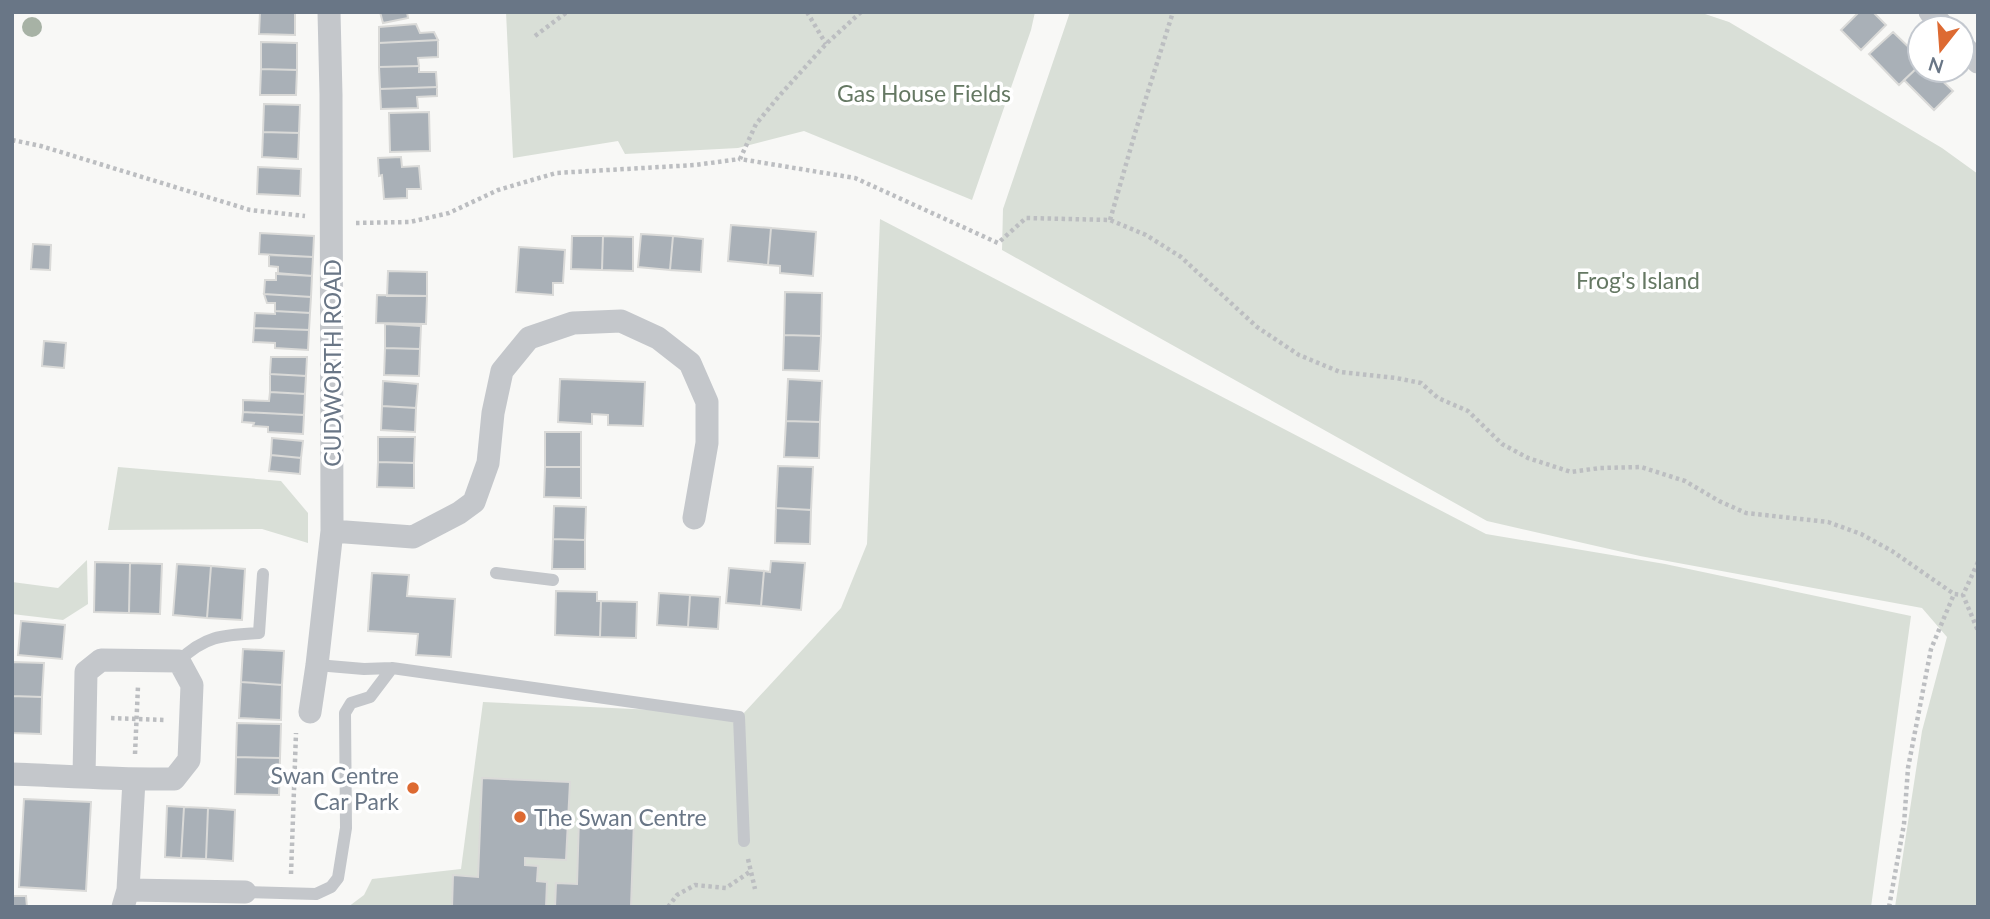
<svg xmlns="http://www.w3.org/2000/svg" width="1990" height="919" viewBox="0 0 1990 919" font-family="Lato,sans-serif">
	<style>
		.green { fill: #d9dfd7 }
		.building { fill: #a9b0b7; stroke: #dadad8; stroke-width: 2 }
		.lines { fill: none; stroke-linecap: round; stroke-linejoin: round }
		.path { stroke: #bcbec1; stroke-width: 4.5; stroke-dasharray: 3.5 3.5; stroke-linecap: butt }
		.service { stroke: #c4c7cb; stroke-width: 12 }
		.minor { stroke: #c4c7cb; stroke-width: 23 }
		.tree { fill: #a7b2a5 }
		.poi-dot { fill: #dd6a32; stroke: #fff; stroke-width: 2.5 }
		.labels { text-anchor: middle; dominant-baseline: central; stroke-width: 7; stroke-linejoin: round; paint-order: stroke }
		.park-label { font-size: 23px; fill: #657863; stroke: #fff }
		.street-label { font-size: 23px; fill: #697686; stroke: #fff }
		.poi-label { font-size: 23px; fill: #697686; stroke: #fff; text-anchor: end }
	</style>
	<rect width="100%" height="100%" fill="#f8f8f6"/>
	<path class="green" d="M506,12H1035L1031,30L972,200L804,131L738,148L625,154L618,141L513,158Z
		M1070,12H1699L1729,22L1942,148L1978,174V907H1895L1922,731L1947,637L1922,608L1640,556L1487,521L1002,250L1003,209Z
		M880,219L1486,534L1665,564L1911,616L1871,907H348L364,895L372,879L461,869L483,702L743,714L841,608L867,544Z
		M118,467L281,481L308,513V543L262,529L108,530Z
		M87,560L88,604L63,620L12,614V582L58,588Z"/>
	<path class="building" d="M260,12H295V35L259,34Z
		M380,12H407L408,18L383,23Z
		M1859,12H1873L1886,25L1861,50L1841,30Z
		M416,24L420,33L434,32L438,40L379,43V27Z
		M1893,32L1920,58V65L1899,85L1869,54Z
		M438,40V57L418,58L419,66L379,67V43Z
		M261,42L297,43V70L261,69Z
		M1920,65V70H1931L1953,91L1934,110L1904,80Z
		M419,66V72H436L437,87L380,89L379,67Z
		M261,69L297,70L296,95H260Z
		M437,87V96L417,97L418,108L381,109L380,89Z
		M264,104L300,105L299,133L263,132Z
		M429,112L430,151L390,152L389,113Z
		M263,132L299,133L298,159L262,157Z
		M401,157L402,167L419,166L421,189H407V198L384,199L382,175L379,176L378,158Z
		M258,167L301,169L300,196L257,194Z
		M731,225L771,228L768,265L728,261Z
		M771,228L816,232L813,276L780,273V266L768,265Z
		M260,233L314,236L313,257L259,254Z
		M641,234L673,236L670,270L638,267Z
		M572,236H603L602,270L571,269Z
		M603,236L633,237V271L602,270Z
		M673,236L703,239L701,272L670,270Z
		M33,244L51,245L50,270L31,269Z
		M519,247L565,250L563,283H553V295L516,292Z
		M269,255L313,257L312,276L278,274V267L269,266Z
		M388,271L427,272V296H387Z
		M276,273L312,276L311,297L264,294L265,280H276Z
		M785,292L822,293L821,336L784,335Z
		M264,294L311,297L310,313L275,311V303H267Z
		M377,295L427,296L426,324L376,323Z
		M275,311L310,313L309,330L254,328L255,313L275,314Z
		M385,324L421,326L420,349L385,348Z
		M254,328L309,330L308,350L275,348V343L253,342Z
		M784,335L821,336L819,371L783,370Z
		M44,341L66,343L64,368L42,366Z
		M385,348L420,349L419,376L384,375Z
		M271,357H307L306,376L270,374Z
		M270,374L306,376L305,394L270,392Z
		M560,379L645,382L643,426L608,425V415L592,414V424L558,422Z
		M788,379L822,381L820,422L786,421Z
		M383,381L418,384L416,408L382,406Z
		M270,392L305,394L304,415L243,412V400L269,401Z
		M382,406L416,408L415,432L381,430Z
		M243,412L304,415L303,434L268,432V427L253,426L254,423L242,422Z
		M786,421L820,422L819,458L784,457Z
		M545,432H581V467H545Z
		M378,437H415L414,463L378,462Z
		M272,438L303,441L301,458L271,455Z
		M271,455L301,458L300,474L269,471Z
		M378,462L414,463V488L377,487Z
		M778,466L813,467L811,510L776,508Z
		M545,467H581V498L544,497Z
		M554,506L586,507L585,540L553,539Z
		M776,508L811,510L810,544L775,543Z
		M553,539L585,540V569H552Z
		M771,561L805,563L801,610L761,606L764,571L770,572Z
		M95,562L130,563L129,613L94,612Z
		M130,563L162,564L160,614L129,613Z
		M177,564L211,566L207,618L173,615Z
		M211,566L245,569L242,620L207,618Z
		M729,568L764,571L761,606L726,603Z
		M372,573L409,575L407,596L455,599L451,657L416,655L418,634L368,631Z
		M556,591L597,592V601H601L600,637L555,635Z
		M659,593L690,595L688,627L657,625Z
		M690,595L720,597L718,629L688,627Z
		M601,601L637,602L636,638L600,637Z
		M21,621L65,625L62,659L18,655Z
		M243,649L284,651L282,685L241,682Z
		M12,662L44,663L42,697L12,696Z
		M241,682L282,685L281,720L239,718Z
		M12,696L42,697L41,734L12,733Z
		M237,723L281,724L280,758L236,757Z
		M236,757L280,758L279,795L235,794Z
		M482,778L570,782L566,860L525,858V865L538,866L537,881L547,882L546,907H452L453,875L478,877Z
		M24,799L91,802L86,891L19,887Z
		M167,806L184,807L181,858L165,857Z
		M184,807L208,808L206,859L181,858Z
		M208,808L235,810L233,861L206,859Z
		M579,818L634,820L631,907H555L556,883L577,884Z
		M12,896H26L27,907H12Z"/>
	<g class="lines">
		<path class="path" d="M807,12L826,44
			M861,12L826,44L780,95L756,124L740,159L855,178L998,243L1026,218L1110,220L1146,235L1181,257L1257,327L1299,355L1340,372L1396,378L1421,383L1438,398L1468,411L1502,444L1528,458L1571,472L1600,468L1641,467L1685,481L1719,501L1746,513L1828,522L1861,534L1892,551L1954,594
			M535,36L567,12
			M12,140L41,146L250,210L305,216
			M1110,220L1135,133L1173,12
			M356,223L410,222L449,213L498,190L556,173L695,165L740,159
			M1978,562L1963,595L1978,631
			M111,718L165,720
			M135,754L138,686
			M748,859L755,889
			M291,874L296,733
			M668,907L677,895L695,885L726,888L751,871
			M1889,907L1904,824L1908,768L1931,649L1954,594L1963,595"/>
		<path class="service" d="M496,573L553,580
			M179,661C205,635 224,635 259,633L263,574
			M317,665L364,669L392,668L739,717L744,841
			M245,892L316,894L331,887L338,878L346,828L345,713L351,703L370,697L392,668"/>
		<path class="minor" d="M1930,12L1945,28
			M1962,45L1978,62
			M332,531L413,537L459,513L474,502L488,463L493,413L502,371L529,338L573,323L621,321L658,338L690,363L707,402V443L694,518
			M310,712L317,665L332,531L331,95L329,12
			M12,774C66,776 120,780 174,779L189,760L192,685L179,661L101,660L86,672L84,777
			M128,890L245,892
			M123,907L128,890L134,780"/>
	</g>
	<circle class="tree" cx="32" cy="27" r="10"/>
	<g class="poi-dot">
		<circle cx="413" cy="788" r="7"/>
		<circle cx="520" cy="817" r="7"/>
	</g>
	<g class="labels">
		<g class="park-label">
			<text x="924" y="93">Gas House Fields</text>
			<text x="1638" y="280">Frog's Island</text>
		</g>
		<g class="street-label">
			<text transform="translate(332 363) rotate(-90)">CUDWORTH ROAD</text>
		</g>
		<g class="poi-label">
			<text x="399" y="775">Swan Centre<tspan x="399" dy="26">Car Park</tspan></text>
			<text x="534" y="817" text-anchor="start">The Swan Centre</text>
		</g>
	</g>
	<rect width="1990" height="919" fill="none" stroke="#697686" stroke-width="28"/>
	<g transform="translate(1941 49) rotate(197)"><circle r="33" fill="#ffffff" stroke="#c3c8cf" stroke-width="2"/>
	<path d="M0-5L12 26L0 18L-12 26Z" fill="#dd6a32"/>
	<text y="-10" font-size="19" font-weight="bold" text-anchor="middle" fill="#697686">N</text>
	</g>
</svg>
